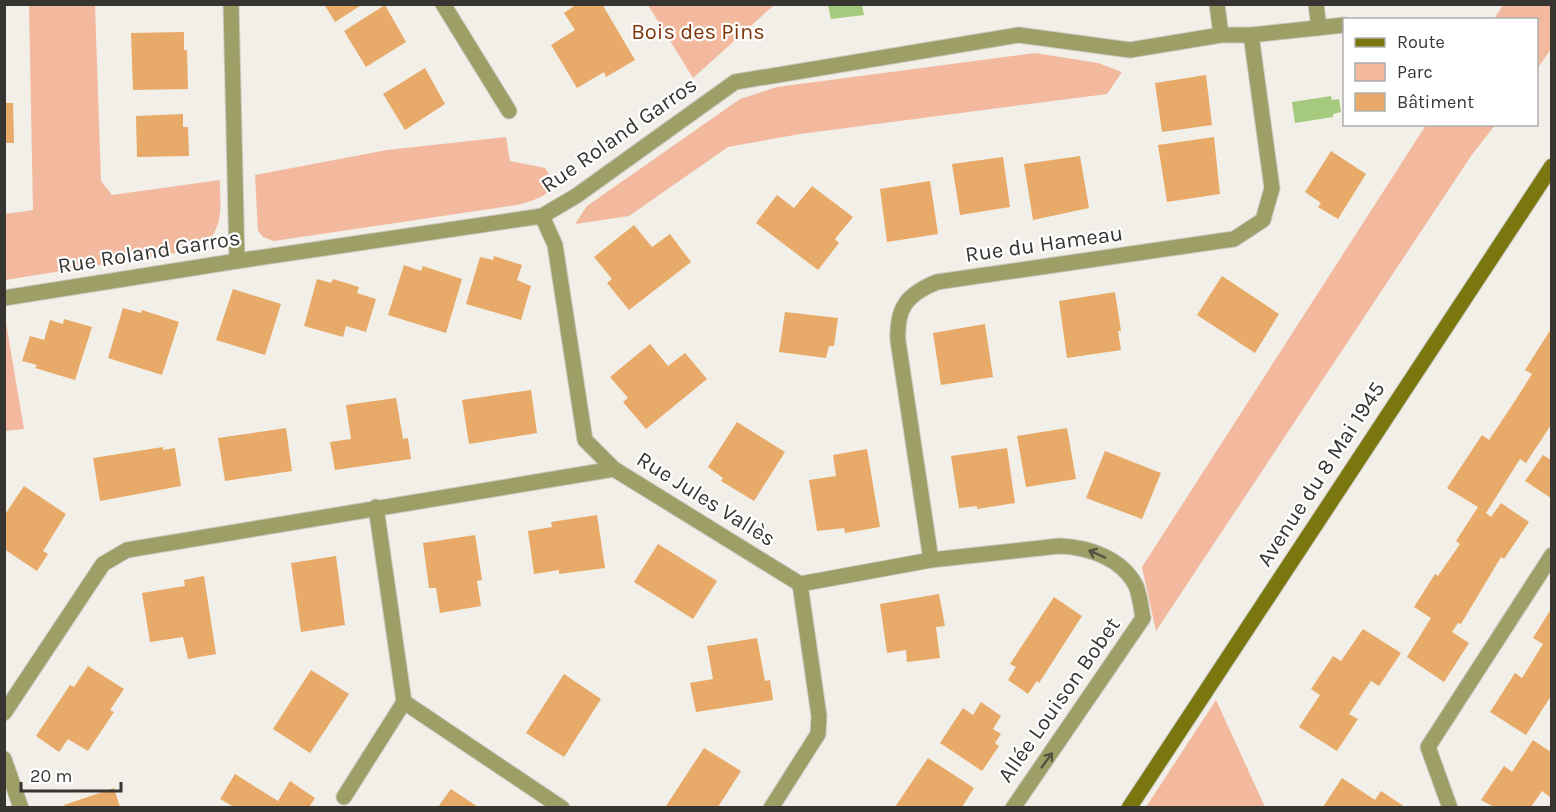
<svg xmlns="http://www.w3.org/2000/svg" width="1556" height="812" viewBox="0 0 1556 812" font-family="Karla,sans-serif">
	<style>
		.green { fill: #f2b99e }
		.water { fill: #a5ca7d }
		.building { fill: #e7aa68 }
		.lines { fill: none; stroke-linecap: round; stroke-linejoin: round }
		.minor-casing { stroke: #cccac4; stroke-width: 17 }
		.secondary-casing { stroke: #cccac4; stroke-width: 17 }
		.minor { stroke: #9e9f67; stroke-width: 15 }
		.secondary { stroke: #79770e; stroke-width: 15 }
		.oneway { stroke: #555542 }
		.labels { text-anchor: middle; dominant-baseline: central; stroke-width: 4.5; stroke-linejoin: round; paint-order: stroke }
		.park-label { font-size: 22px; fill: #7f370c; stroke: #fff }
		.street-label { font-size: 22px; fill: #363532; stroke: #fff }
	</style>
	<rect width="100%" height="100%" fill="#f2efe8"/>
	<path class="green" d="M29,5H95L101,181L112,195L220,180C220,209 225,228 200,249L5,280V214L33,210Z
		M648,5H774L693,78Z
		M1503,5H1551V49L1537,69L1536,20L1494,19Z
		M1035,53L1098,63L1122,72L1107,94L800,134L728,147L629,216L575,224L587,206L740,99L777,87Z
		M1426,125H1495L1471,156L1156,631L1142,567Z
		M506,137L510,161L545,168C564,194 536,199 517,205L274,241L263,237L258,231L255,175L387,150Z
		M5,317L24,429L5,431H4Z
		M1216,700L1265,807H1146Z"/>
	<path class="water" d="M828,5H862L864,15L831,19Z
		M1331,96L1332,100L1339,99L1341,112L1333,114V117L1295,123L1292,102Z"/>
	<path class="building" d="M324,4H363L335,22Z
		M577,4H602L635,60L606,77L604,72L577,88L551,45L575,30L564,13Z
		M385,5L406,42L366,67L344,31Z
		M184,32V50H187L188,89L133,90L131,33Z
		M425,68L445,104L405,130L383,94Z
		M1206,75L1212,125L1162,132L1155,83Z
		M4,103H13L14,143H4Z
		M183,114V127H188L189,156L137,157L136,116Z
		M1214,137L1220,194L1167,202L1158,145Z
		M1331,151L1366,174L1338,219L1318,207L1321,203L1305,192Z
		M1080,156L1089,208L1033,220L1024,164Z
		M1003,157L1010,207L960,215L952,164Z
		M930,181L938,234L887,242L880,189Z
		M812,186L853,217L835,239L839,243L818,270L756,223L777,195L794,208Z
		M634,225L652,247L670,234L691,262L629,310L607,283L612,279L594,257Z
		M494,256L522,265L517,280L531,286L521,320L466,304L480,257L493,260Z
		M404,265L421,271L423,266L462,279L446,333L388,315Z
		M1222,276L1279,314L1255,353L1197,315Z
		M317,279L331,283L333,279L359,287L357,293L376,299L366,332L346,326L343,337L304,326Z
		M233,289L281,304L265,355L216,340Z
		M1115,292L1121,331H1118L1121,350L1067,358L1059,301Z
		M123,308L141,313L142,310L179,322L162,375L108,358Z
		M785,312L838,318L834,346H829L826,358L779,352Z
		M64,319L92,327L75,380L35,368L37,365L22,361L30,336L44,340L50,320L63,324Z
		M985,324L993,377L941,385L933,333Z
		M1551,329V425L1526,463L1520,459L1486,513L1491,517L1501,503L1529,522L1504,559L1501,557L1461,624L1458,623L1452,632L1469,643L1444,682L1407,657L1431,618L1414,607L1435,574L1438,576L1460,544L1456,541L1478,507L1447,488L1482,435L1489,440L1511,407L1532,374L1525,370Z
		M650,344L668,366L685,353L707,379L646,429L623,402L628,398L610,377Z
		M531,390L537,433L469,444L462,400Z
		M396,398L403,439L408,438L411,459L335,470L330,442L351,439L346,405Z
		M737,422L785,452L754,501L721,481L723,478L708,467Z
		M286,428L292,471L225,481L218,438Z
		M1067,428L1076,479L1026,487L1017,436Z
		M163,447V450L175,448L181,486L100,501L93,458Z
		M1007,448L1015,503L977,509V506L959,508L951,456Z
		M867,449L880,527L845,533L844,528L817,531L809,480L836,476L833,455Z
		M1105,451L1161,473L1142,519L1086,498Z
		M1543,455L1551,460V498L1525,481Z
		M24,486L66,514L43,551L48,554L37,571L4,549V516Z
		M597,515L605,568L559,574V570L534,574L528,531L552,527L551,522Z
		M475,535L482,580L477,581L481,606L440,613L436,588H429L423,543Z
		M658,544L717,581L693,619L634,582Z
		M336,556L345,625L301,632L291,563Z
		M204,576L216,654L188,659L183,637L150,642L142,593L185,586L184,580Z
		M939,594L945,626L936,627L940,658L907,662L906,650L887,653L880,604Z
		M1054,597L1082,616L1039,683L1037,681L1028,694L1008,680L1016,667L1010,664Z
		M1551,609V696L1526,735L1490,712L1515,673L1522,678L1543,644L1533,638Z
		M1363,629L1401,653L1379,686L1371,681L1349,714L1358,719L1337,751L1299,727L1320,695L1311,689L1333,656L1341,661Z
		M757,638L765,681L770,680L773,700L696,712L690,683L713,679L707,646Z
		M88,666L124,689L110,710L114,712L88,751L68,739L59,752L36,736L70,685L74,687Z
		M311,670L349,694L310,753L273,729Z
		M564,674L601,699L564,757L526,733Z
		M981,702L1001,716L993,729L1001,734L995,743L999,746L982,771L940,743L963,708L973,715Z
		M1533,740L1551,752L1550,797L1542,791L1531,807H1494L1481,800L1504,766L1512,772Z
		M704,748L741,771L718,807H668L666,806Z
		M928,758L974,788L962,807H895Z
		M235,774L278,801L290,781L315,798L309,807H234L220,799Z
		M1342,778L1375,800L1381,791L1405,807H1323Z
		M114,788L120,807H65L64,805Z
		M451,789L478,807H438Z"/>
	<g class="lines">
		<g class="minor-casing">
			<path id="minor" d="M231,4L237,261
				M443,4L509,111
				M1217,4L1221,35
				M1316,4L1319,28
				M542,216L555,245L585,440L614,469L800,584L819,716L818,734L771,808
				M4,298L237,261L542,216L576,196L735,82L1019,35L1130,50L1221,35H1251L1344,25
				M931,560L898,341C896,308 907,294 937,282L1234,239L1263,220L1272,188L1251,35
				M800,584L931,560L1059,546C1088,547 1122,558 1136,586C1140,596 1141,608 1143,618L1013,808
				M404,702L562,808
				M4,713L103,564L127,550L614,469
				M4,759L21,808
				M344,797L404,702L376,507
				M1450,808L1428,747L1552,555"/>
		</g>
		<g class="secondary-casing">
			<path id="secondary" d="M1129,808L1552,166"/>
		</g>
		<use href="#minor" class="minor"/>
		<use href="#secondary" class="secondary"/>
	</g>
	<defs><path id="oneway-shaft" d="M-6 0H5M1.5-3L5.5 0L1.5 3" fill="none" stroke-width="1.6" stroke-linecap="round" stroke-linejoin="round" transform="scale(1.5)"/></defs>
	<g class="oneway">
		<use href="#oneway-shaft" transform="translate(1097 554) rotate(-156)"/>
		<use href="#oneway-shaft" transform="translate(1047 760) rotate(-54)"/>
	</g>
	<g class="labels">
		<g class="park-label">
			<text x="698" y="32">Bois des Pins</text>
		</g>
		<g class="street-label">
			<text transform="translate(619 135) rotate(-35)">Rue Roland Garros</text>
			<text transform="translate(1044 244) rotate(-8)">Rue du Hameau</text>
			<text transform="translate(149 252) rotate(-9)">Rue Roland Garros</text>
			<text transform="translate(1321 474) rotate(-57)">Avenue du 8 Mai 1945</text>
			<text transform="translate(706 499) rotate(32)">Rue Jules Vallès</text>
			<text transform="translate(1059 700) rotate(-55)">Allée Louison Bobet</text>
		</g>
	</g>
	<rect width="1556" height="812" fill="none" stroke="#363532" stroke-width="12"/>
	<rect x="1343" y="18" width="195" height="108" fill="#ffffff" stroke="#afaead" stroke-width="1.5"/>
	<rect x="1355" y="38" width="30" height="9" fill="#79770e" stroke="#afaead" stroke-width="1.5"/>
	<text x="1397" y="48" font-size="18" fill="#363532">Route</text>
	<rect x="1355" y="63" width="30" height="18" fill="#f2b99e" stroke="#afaead" stroke-width="1.5"/>
	<text x="1397" y="78" font-size="18" fill="#363532">Parc</text>
	<rect x="1355" y="93" width="30" height="18" fill="#e7aa68" stroke="#afaead" stroke-width="1.5"/>
	<text x="1397" y="108" font-size="18" fill="#363532">Bâtiment</text>
	<path d="M21 782v9h100v-9" fill="none" stroke="#363532" stroke-width="3"/>
	<text x="30" y="782" font-size="18" fill="#363532" stroke="#ffffff" stroke-width="4.5" paint-order="stroke">20 m</text>
</svg>
